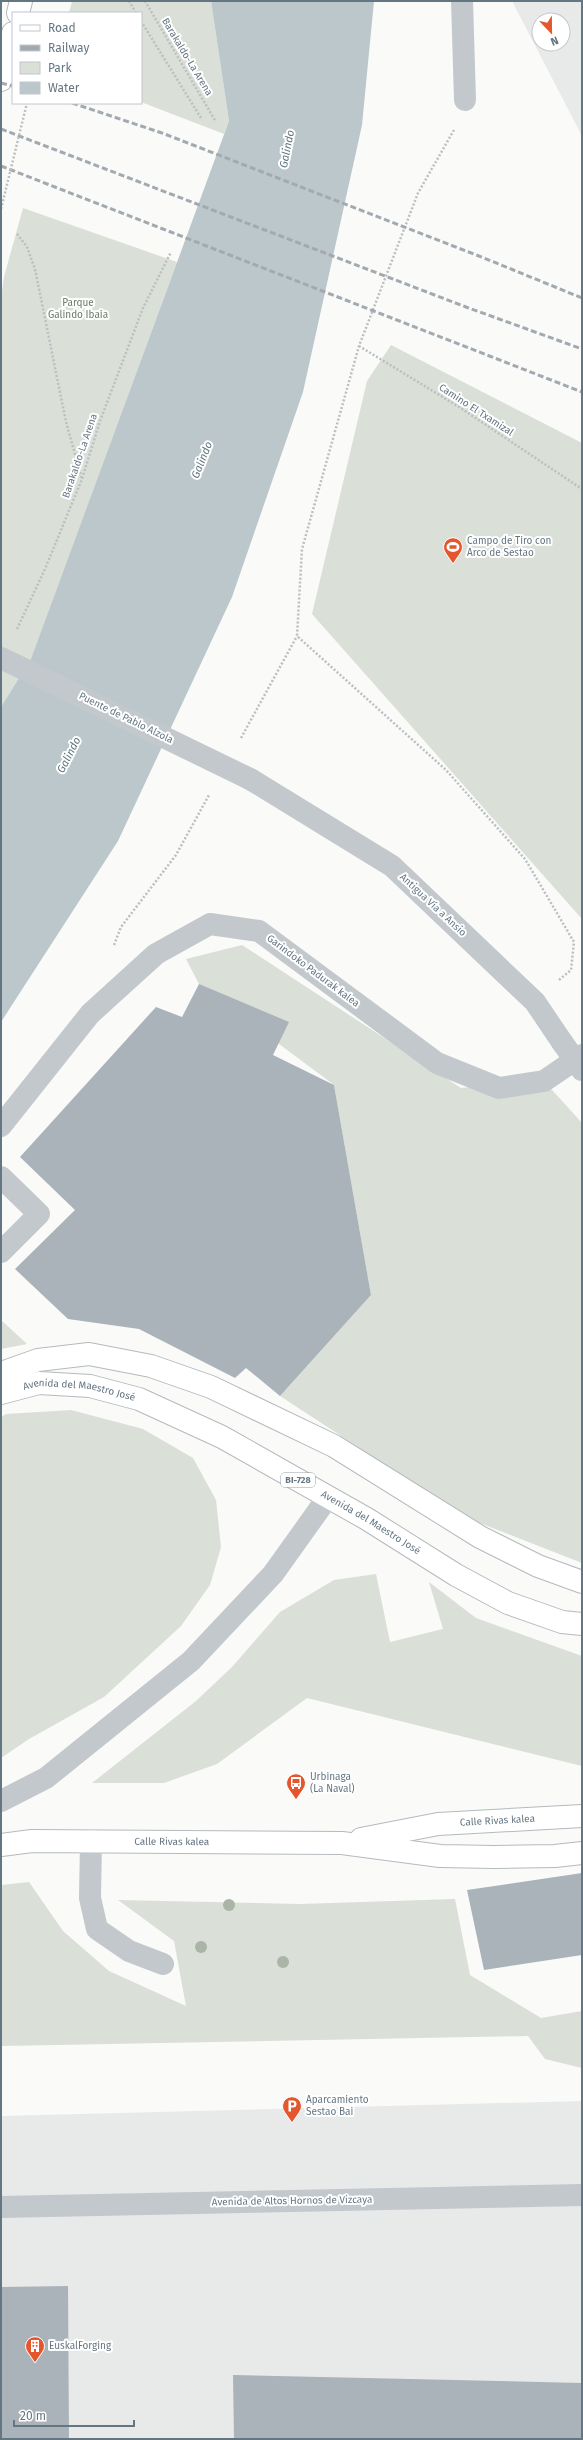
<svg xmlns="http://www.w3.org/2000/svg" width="583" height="2440" viewBox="0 0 583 2440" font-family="'Fira Sans',sans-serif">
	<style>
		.built { fill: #e8e9e9; fill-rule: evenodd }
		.green { fill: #dadfd7 }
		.water { fill: #bbc7cb }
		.building { fill: #aab3b9 }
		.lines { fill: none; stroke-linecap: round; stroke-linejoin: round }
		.secondary-casing { stroke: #b3babf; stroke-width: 24 }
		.primary-casing { stroke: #b5babe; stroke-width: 24 }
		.path { stroke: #bbbfc2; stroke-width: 2.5; stroke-dasharray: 2 2; stroke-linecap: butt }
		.lane { stroke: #c3c8cc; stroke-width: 22 }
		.street { stroke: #c3c8cc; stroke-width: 22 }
		.secondary { stroke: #fff; stroke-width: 22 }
		.primary { stroke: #fff; stroke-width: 22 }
		.rail { stroke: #a2aab0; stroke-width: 3; stroke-dasharray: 6 3; stroke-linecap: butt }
		.path-bridge { stroke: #bbbfc2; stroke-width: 2.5; stroke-dasharray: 2 2; stroke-linecap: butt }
		.street-bridge { stroke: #c3c8cc; stroke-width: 22 }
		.tree { fill: #aab4a7 }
		.labels { text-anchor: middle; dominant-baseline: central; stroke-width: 4; stroke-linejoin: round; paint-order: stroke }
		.shield { fill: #fff; stroke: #939fa8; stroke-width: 1 }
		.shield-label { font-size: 9px; font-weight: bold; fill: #657683 }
		.street-label { font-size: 10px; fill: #657683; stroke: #fff }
		.park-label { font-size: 10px; fill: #687a64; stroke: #fff }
		.poi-label { font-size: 10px; fill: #657683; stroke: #fff; text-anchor: start }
		.water-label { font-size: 11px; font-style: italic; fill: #60757c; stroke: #fff }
	</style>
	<rect width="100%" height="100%" fill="#fafaf8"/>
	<path class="built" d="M513,1H582V136L513,3ZM539,20H563V44H539Z
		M582,2101V2439H1V2116Z"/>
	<path class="green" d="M72,1H211L229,121L224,134L141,102V13H69Z
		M23,208L177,262L31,660L1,707V298L4,277Z
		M391,345L582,443V919L312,614L367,381Z
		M242,945L461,1088L544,1081L582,1123V1563L467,1518L280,1396L371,1295L334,1085L199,984L186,959Z
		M1,1320L27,1344L1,1349Z
		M71,1410L143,1429L193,1458L216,1500L221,1547L210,1585L181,1626L104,1697L29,1739L1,1758V1417L6,1414Z
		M376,1574L390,1642L443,1629L429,1582L476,1618L582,1656V1766L307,1698L217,1764L164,1783H92L196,1701L232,1667L280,1612L334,1580Z
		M29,1882L63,1931L109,1971L186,2006L174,1941L118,1900L300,1904L455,1899L470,1975L541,2018L582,2011V2068L545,2059L528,2036L1,2046V1885Z"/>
	<path class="water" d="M211,1H374L362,125L303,392L232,597L118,841L1,1022V707L31,659L229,121Z"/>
	<path class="building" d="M199,984L289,1022L273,1055L334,1085L371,1295L280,1396L246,1368L235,1378L139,1329L68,1319L15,1269L75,1210L20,1157L156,1007L182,1017Z
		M582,1873V1955L484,1970L467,1890Z
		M68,2286L69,2439H1V2287Z
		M233,2375L582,2383V2439H234Z"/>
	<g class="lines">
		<g class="secondary-casing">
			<g id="secondary">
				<path d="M18,13L21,1"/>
				<path d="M1,80L13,33"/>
				<path id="s1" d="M361,1839L438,1824L582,1816"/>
				<path id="s2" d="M1,1845L32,1841L342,1843L440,1856L494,1857L555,1856L582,1853"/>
			</g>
		</g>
		<g class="primary-casing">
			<g id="primary">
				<path d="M1,1373L38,1360L89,1354L151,1366L211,1387L334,1446L480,1537L538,1566L582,1582"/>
				<path id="s3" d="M1,1393L39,1383L90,1386L139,1399L222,1437L367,1519L456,1575L508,1603L562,1622L582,1624"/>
			</g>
		</g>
		<path class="path" d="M129,1L136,13
			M145,1L216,122
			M141,21L201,118
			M454,130L418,193L359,346L302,549L297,636L446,770L525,859L574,942L571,970L559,980
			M17,234L27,247L35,269L66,422L82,479
			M359,346L459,407L582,489
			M17,629L45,569L82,479L100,421L143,308L171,252
			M241,738L297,636
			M114,945L121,927L176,855L209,795"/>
		<path class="lane" d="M1,1177L39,1214L1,1252
			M1,1801L46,1778L191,1661L273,1574L328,1497
			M91,1841L90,1898L97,1929L129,1951L163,1964"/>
		<path class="street" d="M462,1L465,100
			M250,779L392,866L535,1002L562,1042
			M1,1126L90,1014L156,954L210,924L259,931L437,1063L499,1088L544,1081L582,1055
			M1,2207L582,2195"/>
		<use href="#secondary" class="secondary"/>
		<use href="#primary" class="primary"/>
		<path class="rail" d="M1,83L13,86
			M72,103L162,133L484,258L582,298
			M1,129L466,307L582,349
			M1,166L582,392"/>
		<path class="path-bridge" d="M1,209L27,103"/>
		<path class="street-bridge" d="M1,658L250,779
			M562,1042L582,1070"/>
	</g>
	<g class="tree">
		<circle cx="229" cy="1905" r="6"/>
		<circle cx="201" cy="1947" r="6"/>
		<circle cx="283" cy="1962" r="6"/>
	</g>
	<defs>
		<g id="stadium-pin" transform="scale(1)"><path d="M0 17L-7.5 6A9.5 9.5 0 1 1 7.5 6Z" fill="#e4572e" stroke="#fff"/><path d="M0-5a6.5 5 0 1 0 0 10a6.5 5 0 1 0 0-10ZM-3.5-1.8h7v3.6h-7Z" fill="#fff"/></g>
		<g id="bus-pin" transform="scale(1)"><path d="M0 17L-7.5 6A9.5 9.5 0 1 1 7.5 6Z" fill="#e4572e" stroke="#fff"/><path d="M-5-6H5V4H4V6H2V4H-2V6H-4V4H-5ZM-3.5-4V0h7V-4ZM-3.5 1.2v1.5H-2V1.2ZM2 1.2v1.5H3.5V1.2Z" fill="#fff"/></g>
		<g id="parking-pin" transform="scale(1)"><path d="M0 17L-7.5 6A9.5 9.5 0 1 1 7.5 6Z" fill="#e4572e" stroke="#fff"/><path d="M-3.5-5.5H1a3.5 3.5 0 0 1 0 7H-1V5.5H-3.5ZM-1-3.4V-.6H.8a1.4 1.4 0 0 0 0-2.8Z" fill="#fff"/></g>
		<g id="building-pin" transform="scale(1)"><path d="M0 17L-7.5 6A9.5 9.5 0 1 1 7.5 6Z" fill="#e4572e" stroke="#fff"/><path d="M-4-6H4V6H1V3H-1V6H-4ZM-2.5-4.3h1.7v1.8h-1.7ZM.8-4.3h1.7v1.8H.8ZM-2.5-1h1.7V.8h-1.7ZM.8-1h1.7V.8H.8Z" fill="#fff"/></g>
	</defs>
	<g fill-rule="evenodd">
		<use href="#stadium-pin" x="453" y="547"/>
		<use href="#bus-pin" x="296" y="1783"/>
		<use href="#parking-pin" x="292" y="2106"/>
		<use href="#building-pin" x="35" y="2346"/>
	</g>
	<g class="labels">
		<rect class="shield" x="281" y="1473" width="34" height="14" rx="3"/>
		<g class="shield-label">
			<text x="298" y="1480">BI-728</text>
		</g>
		<g class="street-label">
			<text transform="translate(187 57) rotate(59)">Barakaldo-La Arena</text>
			<text transform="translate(476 410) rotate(33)">Camino El Txamizal</text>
			<text transform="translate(80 456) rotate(-71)">Barakaldo-La Arena</text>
			<text transform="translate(126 718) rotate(26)">Puente de Pablo Alzola</text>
			<text transform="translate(433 905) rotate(43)">Antigua Vía a Ansio</text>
			<text transform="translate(313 971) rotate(37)">Garindoko Padurak kalea</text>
			<text stroke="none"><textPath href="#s3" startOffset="80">Avenida del Maestro José</textPath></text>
			<text stroke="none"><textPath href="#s3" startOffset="404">Avenida del Maestro José</textPath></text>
			<text stroke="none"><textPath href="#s1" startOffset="138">Calle Rivas kalea</textPath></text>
			<text stroke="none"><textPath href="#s2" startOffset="171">Calle Rivas kalea</textPath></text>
			<text transform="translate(292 2201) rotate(-1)">Avenida de Altos Hornos de Vizcaya</text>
		</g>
		<g class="park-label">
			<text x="78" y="303">Parque<tspan x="78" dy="12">Galindo Ibaia</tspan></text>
		</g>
		<g class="poi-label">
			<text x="467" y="541">Campo de Tiro con<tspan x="467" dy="12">Arco de Sestao</tspan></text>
			<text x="310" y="1777">Urbinaga<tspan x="310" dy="12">(La Naval)</tspan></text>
			<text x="306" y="2100">Aparcamiento<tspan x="306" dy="12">Sestao Bai</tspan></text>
			<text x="49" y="2346">EuskalForging</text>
		</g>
		<g class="water-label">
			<text transform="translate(287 149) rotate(-79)">Galindo</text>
			<text transform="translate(202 460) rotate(-68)">Galindo</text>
			<text transform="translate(69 755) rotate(-63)">Galindo</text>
		</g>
	</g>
	<rect width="583" height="2440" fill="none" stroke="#657683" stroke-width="4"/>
	<rect x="12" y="12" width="130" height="92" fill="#ffffff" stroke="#c1c8cd"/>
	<rect x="20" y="25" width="20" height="6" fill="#ffffff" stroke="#c1c8cd"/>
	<text x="48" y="32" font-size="12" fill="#657683">Road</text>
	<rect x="20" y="45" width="20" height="6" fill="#a2aab0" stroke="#c1c8cd"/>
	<text x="48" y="52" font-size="12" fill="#657683">Railway</text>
	<rect x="20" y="62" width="20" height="12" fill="#dadfd7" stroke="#c1c8cd"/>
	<text x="48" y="72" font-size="12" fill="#657683">Park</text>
	<rect x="20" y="82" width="20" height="12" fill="#bbc7cb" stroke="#c1c8cd"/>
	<text x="48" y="92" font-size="12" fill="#657683">Water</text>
	<g transform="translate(551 32) rotate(158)"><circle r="19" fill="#ffffff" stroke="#c1c8cd"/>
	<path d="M0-3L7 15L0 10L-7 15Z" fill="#e4572e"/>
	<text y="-6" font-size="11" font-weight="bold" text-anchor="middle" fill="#657683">N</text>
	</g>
	<path d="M14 2420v6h120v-6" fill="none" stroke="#657683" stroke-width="2"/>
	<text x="20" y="2420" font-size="12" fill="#657683" stroke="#ffffff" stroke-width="3" paint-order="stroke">20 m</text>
</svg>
